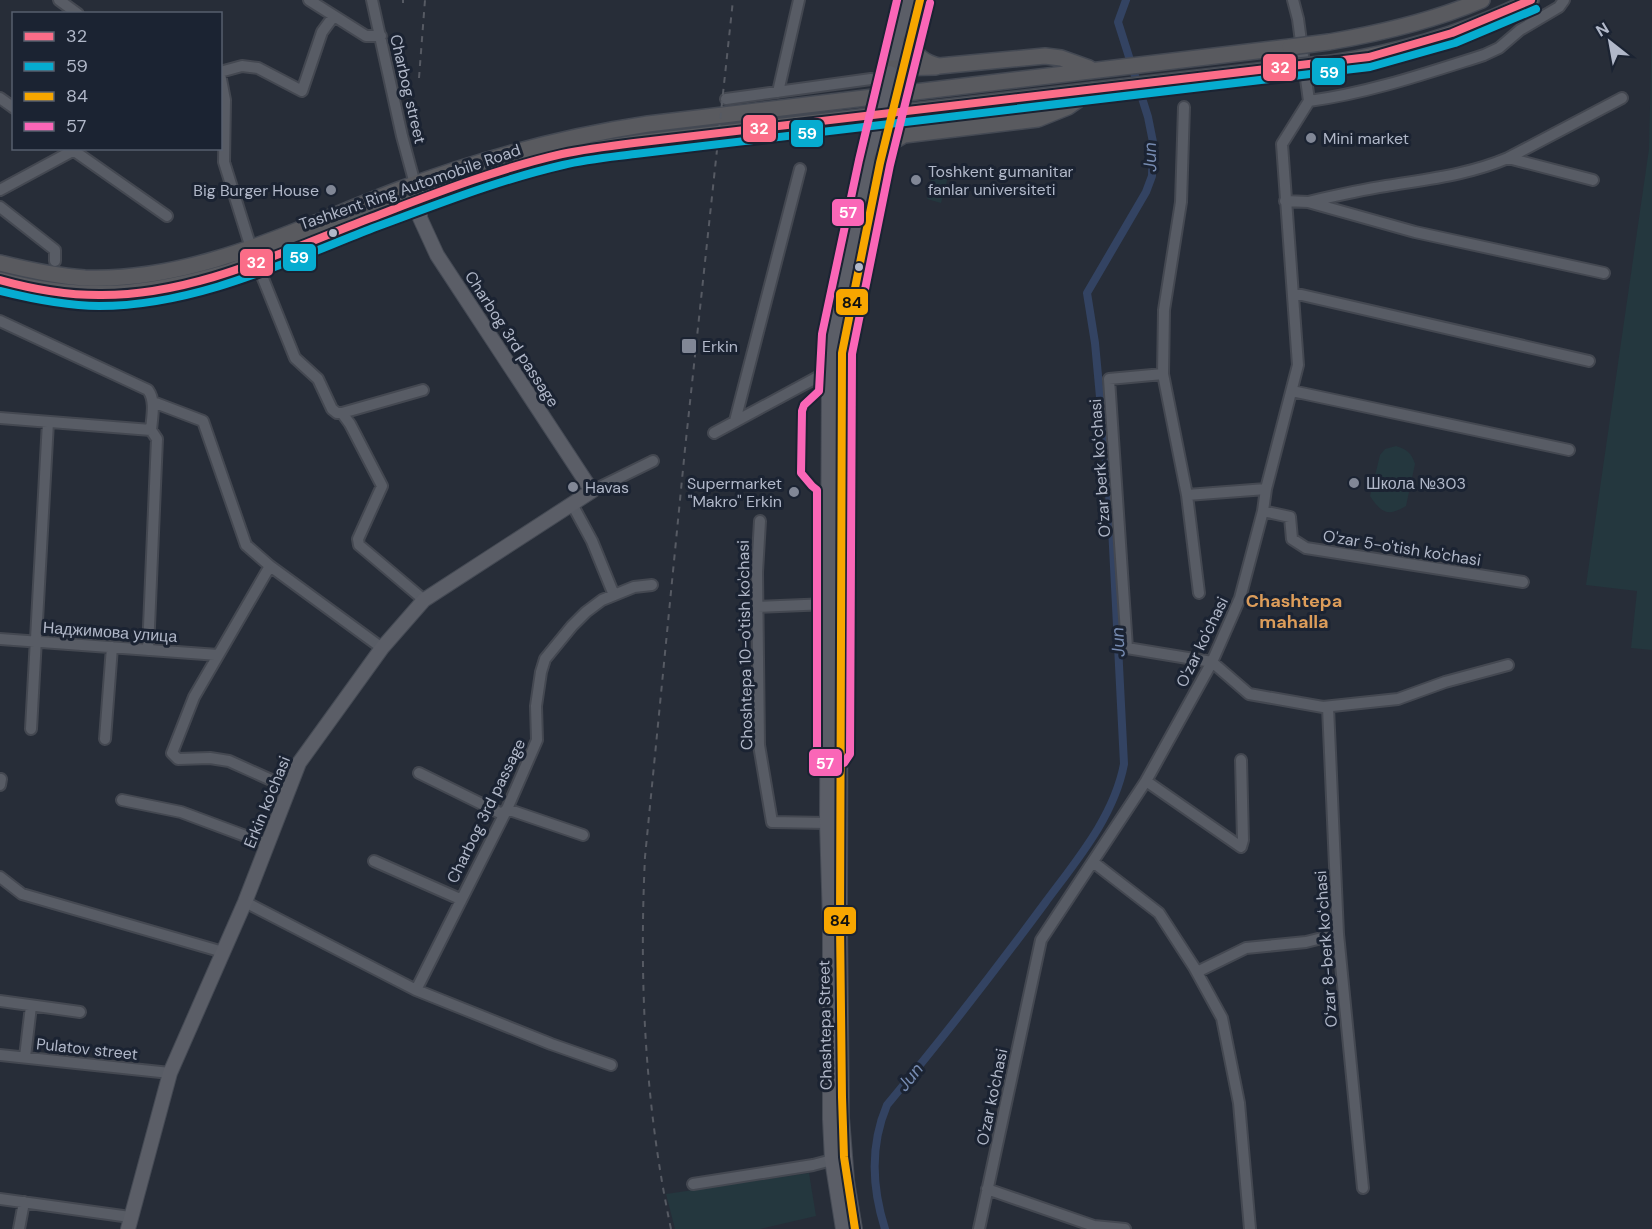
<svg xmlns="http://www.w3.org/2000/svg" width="1652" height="1229" viewBox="0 0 1652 1229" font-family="'DM Sans',sans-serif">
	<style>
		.green { fill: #24373e }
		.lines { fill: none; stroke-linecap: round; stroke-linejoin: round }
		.canal { stroke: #334362; stroke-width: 8 }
		.minor-casing { stroke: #444851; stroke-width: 14 }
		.major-casing { stroke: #454a54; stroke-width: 16 }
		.highway-casing { stroke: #444953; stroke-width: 18 }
		.minor { stroke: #585c65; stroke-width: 10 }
		.major { stroke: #5b5e67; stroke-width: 14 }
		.highway { stroke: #595a5f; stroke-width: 15 }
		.rail { stroke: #565a63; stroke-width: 2; stroke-dasharray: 6 6; stroke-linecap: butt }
		.major-bridge-casing { stroke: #454a54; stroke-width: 16; stroke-linecap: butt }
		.highway-bridge-casing { stroke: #444953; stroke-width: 18; stroke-linecap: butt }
		.major-bridge { stroke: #5b5e67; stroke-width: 14 }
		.highway-bridge { stroke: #595a5f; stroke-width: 15 }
		.bus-1-casing { stroke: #1b2332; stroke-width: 12 }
		.bus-2-casing { stroke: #1b2332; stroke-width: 12 }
		.bus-3-casing { stroke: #1b2332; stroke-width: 12 }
		.bus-4-casing { stroke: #1b2332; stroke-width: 12 }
		.bus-1 { stroke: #fb6d88; stroke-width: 8 }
		.bus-2 { stroke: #06acd0; stroke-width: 8 }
		.bus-3 { stroke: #f7a600; stroke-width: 8 }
		.bus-4 { stroke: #fa66b7; stroke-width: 8 }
		.poi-dot { fill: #818796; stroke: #1b2332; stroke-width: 2 }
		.bus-dot { fill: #b1b8c9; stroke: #1b2332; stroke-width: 2 }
		.labels { text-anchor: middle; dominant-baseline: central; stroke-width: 6; stroke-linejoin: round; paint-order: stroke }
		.street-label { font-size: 16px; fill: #b1b8c9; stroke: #1b2332 }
		.poi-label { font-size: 16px; fill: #b1b8c9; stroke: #1b2332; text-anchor: start }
		.water-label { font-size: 18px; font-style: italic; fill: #778cb2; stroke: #1b2332 }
		.neighbourhood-label { font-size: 18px; font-weight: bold; fill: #db9c5a; stroke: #1b2332 }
		.line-badge { stroke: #1b2332; stroke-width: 2 }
		.badge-label { font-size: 16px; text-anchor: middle; font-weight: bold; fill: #fff }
		.pale-badge-label { font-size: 16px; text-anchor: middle; font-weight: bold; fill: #111 }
	</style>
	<rect width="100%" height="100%" fill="#272d38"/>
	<path class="green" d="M1652,17V650L1631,648L1637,591L1586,585L1649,149Z
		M1064,101L1035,111L922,126L908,125L1007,107Z
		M933,173L948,177L941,203L927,199Z
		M1396,446C1406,449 1412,453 1415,464L1406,506C1388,517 1381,513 1370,496L1380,455L1385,449Z
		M809,1173L816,1216L760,1229H675L666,1194Z"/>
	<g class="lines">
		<path class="canal" d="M885,1229C872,1188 870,1145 887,1105C942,1039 994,972 1045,903C1076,861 1114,817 1124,764L1112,527L1095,343L1087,293L1146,192L1152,176L1153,142L1148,117L1118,22L1126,0"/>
		<g class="minor-casing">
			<path id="minor" d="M59,0L78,14
				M309,0L366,36H381
				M372,0L402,136L415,184
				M220,72L242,66L258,68L302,91L322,32L333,17
				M220,74L225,100L224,162L251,248
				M778,92L799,0
				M0,98L14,108
				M726,99L871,79
				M1309,101C1369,93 1427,73 1484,55L1499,48L1520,30L1559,7L1564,0
				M1184,107L1181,202L1164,310L1163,374L1187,495L1199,593
				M70,148L167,216
				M1508,158L1593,180
				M0,190L76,149
				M1285,201L1308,202L1415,232L1604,273
				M1308,202C1334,196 1360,190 1386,186C1428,179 1468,175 1508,158L1622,98
				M0,207L55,250V261
				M256,261L295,358L318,379L332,409L337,413H342L350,424L380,482L382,486L358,539L359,545L424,600
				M1293,293L1589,361
				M0,321L148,390C156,401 152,417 151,430L157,439L148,650
				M1163,374L1109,379L1127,648L1212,662L1249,694L1323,707L1398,699L1445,682L1508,665
				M1292,391L1569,450
				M153,402L203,421L246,545L270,566L382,648
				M342,413L423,390
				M0,418L151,430
				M735,421L800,169
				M714,433L829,371H834
				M592,491L653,461
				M1187,495L1266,489
				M572,504L592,541L614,595
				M1263,511L1290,517L1292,539L1306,548L1523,582
				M760,521L757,572L759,745L772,822L827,823
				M270,566L194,697L172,753L178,759L210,758L229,761L289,788
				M758,607L828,604
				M0,639L218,655
				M1328,707L1338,934L1363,1188
				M31,729L48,422
				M105,739L112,647
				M419,773L502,814L507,809L583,835
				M1146,781L1241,847L1243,840L1241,760
				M0,785L1,779
				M122,800L181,812L267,844
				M374,861L460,899
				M1093,862L1159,913L1194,967L1222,1018L1239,1103L1250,1229
				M0,877L22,894L223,952
				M245,902L416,990L551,1044L611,1065
				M1197,972L1246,948L1306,942L1338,934
				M416,990L507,809L537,740L536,706L541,672L545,659L572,626L586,612L602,600L634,587L652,585
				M0,1001L80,1012
				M0,1055L170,1073
				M25,1057L31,1006
				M693,1184L813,1165L832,1160
				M987,1189L1094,1226L1125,1229
				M0,1199L130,1217
				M19,1229L24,1202
				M979,1229L1041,940L1146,781L1212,662L1240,598L1263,511L1266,489L1298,365L1282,144L1309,101L1298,19L1293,0"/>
		</g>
		<g class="major-casing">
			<path id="major" d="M890,73L908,0
				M901,75L920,0
				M128,1229L170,1073L245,902L299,763L382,648L424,600L592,491L437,255L420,218V199
				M843,1229L832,1160L830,1119V920L827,823L829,371L832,336L877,129
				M855,1229L847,1181L842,1118L840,924L841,371L844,337L888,130"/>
		</g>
		<g class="highway-casing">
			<path id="highway" d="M910,41C914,55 925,63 939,66L1045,56L1061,58L1089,68
				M1329,42C1381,33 1433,21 1482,0
				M1332,63C1402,52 1468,32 1531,0
				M891,68L936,67
				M881,159L892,142L904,135L1038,119L1068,107L1092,90
				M0,263C28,270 56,276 85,278C195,282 298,228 398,190C481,159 561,137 648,124L1290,47
				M0,280C85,302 145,296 228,272L403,205L498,173L564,154L644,142L1292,67"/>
		</g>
		<use href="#minor" class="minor"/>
		<use href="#major" class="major"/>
		<use href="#highway" class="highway"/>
		<path class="rail" d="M403,3V0
			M419,78L425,0
			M671,1229C645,1106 639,982 645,857L685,449L733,0"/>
		<g class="major-bridge-casing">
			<path id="major-bridge" d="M877,129L890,73
				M888,130L901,75"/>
		</g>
		<g class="highway-bridge-casing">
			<path id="highway-bridge" d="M1290,47L1329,42
				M1292,67L1332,63"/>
		</g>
		<use href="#major-bridge" class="major-bridge"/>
		<use href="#highway-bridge" class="highway-bridge"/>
		<g class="bus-1-casing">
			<path id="bus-1" d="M0,280C32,289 65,295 99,295C193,296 282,252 368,219C431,195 496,169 562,154C586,149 610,146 634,143L1369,57L1452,33L1531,0"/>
		</g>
		<g class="bus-2-casing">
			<path id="bus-2" d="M0,291C32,299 65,306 99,306C195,306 286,262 373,228C436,205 498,180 563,165C587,159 611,157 635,154L1370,67L1455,43L1536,9"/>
		</g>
		<g class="bus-3-casing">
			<path id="bus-3" d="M855,1229L844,1157L842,1097L840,924L842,353L880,163L920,0"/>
		</g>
		<g class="bus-4-casing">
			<path id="bus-4" d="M897,0L859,160L822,334L819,391L804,405L802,411L801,473L812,486L817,490V753L819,760L826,763H844L850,754L852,354L890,165L930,3"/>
		</g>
		<use href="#bus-1" class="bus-1"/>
		<use href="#bus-2" class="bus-2"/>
		<use href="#bus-3" class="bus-3"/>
		<use href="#bus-4" class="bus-4"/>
	</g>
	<g class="poi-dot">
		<circle cx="1311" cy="138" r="6"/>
		<circle cx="916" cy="180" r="6"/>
		<circle cx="331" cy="190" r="6"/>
		<rect x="681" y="338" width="16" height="16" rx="3"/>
		<circle cx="1354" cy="483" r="6"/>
		<circle cx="573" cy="487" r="6"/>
		<circle cx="794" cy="492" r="6"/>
	</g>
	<g class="bus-dot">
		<circle cx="333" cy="233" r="5"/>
		<circle cx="859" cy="267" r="5"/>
	</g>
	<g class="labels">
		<g class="street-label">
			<text transform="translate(408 89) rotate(77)">Charbog street</text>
			<text transform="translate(410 187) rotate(-19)">Tashkent Ring Automobile Road</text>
			<text transform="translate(512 339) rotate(57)">Charbog 3rd passage</text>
			<text transform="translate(1100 468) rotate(-94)">Oʻzar berk koʻchasi</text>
			<text transform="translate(1402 548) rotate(9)">O'zar 5-o'tish ko'chasi</text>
			<text transform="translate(110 632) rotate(4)">Наджимова улица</text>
			<text transform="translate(1202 642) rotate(-64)">O'zar ko'chasi</text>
			<text transform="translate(745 645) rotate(-91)">Choshtepa 10-o'tish ko'chasi</text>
			<text transform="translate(267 802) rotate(-68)">Erkin ko'chasi</text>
			<text transform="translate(486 811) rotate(-64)">Chаrbog 3rd passage</text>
			<text transform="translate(1326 949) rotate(-94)">Oʻzar 8-berk koʻchasi</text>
			<text transform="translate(825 1025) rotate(-91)">Chashtepa Street</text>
			<text transform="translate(87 1049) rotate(6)">Pulatov street</text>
			<text transform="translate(992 1097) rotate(-78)">O'zar ko'chasi</text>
		</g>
		<g class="poi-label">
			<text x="1323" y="138">Mini market</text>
			<text x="928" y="171">Toshkent gumanitar<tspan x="928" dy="18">fanlar universiteti</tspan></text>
			<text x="319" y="190" text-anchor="end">Big Burger House</text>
			<text x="702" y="346">Erkin</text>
			<text x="782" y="483" text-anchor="end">Supermarket<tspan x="782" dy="18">"Makro" Erkin</tspan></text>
			<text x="1366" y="483">Школа №303</text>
			<text x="585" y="487">Havas</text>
		</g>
		<g class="water-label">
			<text transform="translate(1150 157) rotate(-91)">Jun</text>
			<text transform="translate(1118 642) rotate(-93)">Jun</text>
			<text transform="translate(910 1077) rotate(-51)">Jun</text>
		</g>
		<g class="neighbourhood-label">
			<text x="1294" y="601">Chashtepa<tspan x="1294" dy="21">mahalla</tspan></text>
		</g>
	</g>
	<g class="line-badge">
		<rect x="1262" y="53" width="35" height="29" rx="6" fill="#fb6d88"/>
		<rect x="1311" y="57" width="35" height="29" rx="6" fill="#06acd0"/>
		<rect x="742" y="114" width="35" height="29" rx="6" fill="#fb6d88"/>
		<rect x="790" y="119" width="34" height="29" rx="6" fill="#06acd0"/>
		<rect x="831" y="198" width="34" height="29" rx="6" fill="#fa66b7"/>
		<rect x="282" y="243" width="35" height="29" rx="6" fill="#06acd0"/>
		<rect x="239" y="248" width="35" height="29" rx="6" fill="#fb6d88"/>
		<rect x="835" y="288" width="34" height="28" rx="6" fill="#f7a600"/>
		<rect x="808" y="748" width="35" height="29" rx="6" fill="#fa66b7"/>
		<rect x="823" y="906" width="34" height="29" rx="6" fill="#f7a600"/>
	</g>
	<g class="badge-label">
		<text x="1280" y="73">32</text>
		<text x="1329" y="78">59</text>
		<text x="759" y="134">32</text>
		<text x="807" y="139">59</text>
		<text x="848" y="218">57</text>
		<text x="299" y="263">59</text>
		<text x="256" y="268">32</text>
		<text x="825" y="769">57</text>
	</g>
	<g class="pale-badge-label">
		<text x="852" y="308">84</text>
		<text x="840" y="926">84</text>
	</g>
	<rect x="12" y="12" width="210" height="138" fill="#1b2332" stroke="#575f6e" stroke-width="1.5"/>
	<rect x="24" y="32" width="30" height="9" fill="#fb6d88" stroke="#575f6e" stroke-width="1.5"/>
	<text x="66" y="42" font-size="18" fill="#b1b8c9">32</text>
	<rect x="24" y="62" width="30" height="9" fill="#06acd0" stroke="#575f6e" stroke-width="1.5"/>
	<text x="66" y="72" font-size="18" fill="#b1b8c9">59</text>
	<rect x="24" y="92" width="30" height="9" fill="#f7a600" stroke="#575f6e" stroke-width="1.5"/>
	<text x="66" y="102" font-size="18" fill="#b1b8c9">84</text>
	<rect x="24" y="122" width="30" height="9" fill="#fa66b7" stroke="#575f6e" stroke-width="1.5"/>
	<text x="66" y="132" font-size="18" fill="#b1b8c9">57</text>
	<g transform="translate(1610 42) rotate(329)" stroke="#1b2332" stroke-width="4.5" paint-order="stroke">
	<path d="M0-4.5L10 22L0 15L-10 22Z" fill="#b1b8c9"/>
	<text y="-9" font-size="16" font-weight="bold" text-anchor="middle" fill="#b1b8c9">N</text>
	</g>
</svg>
